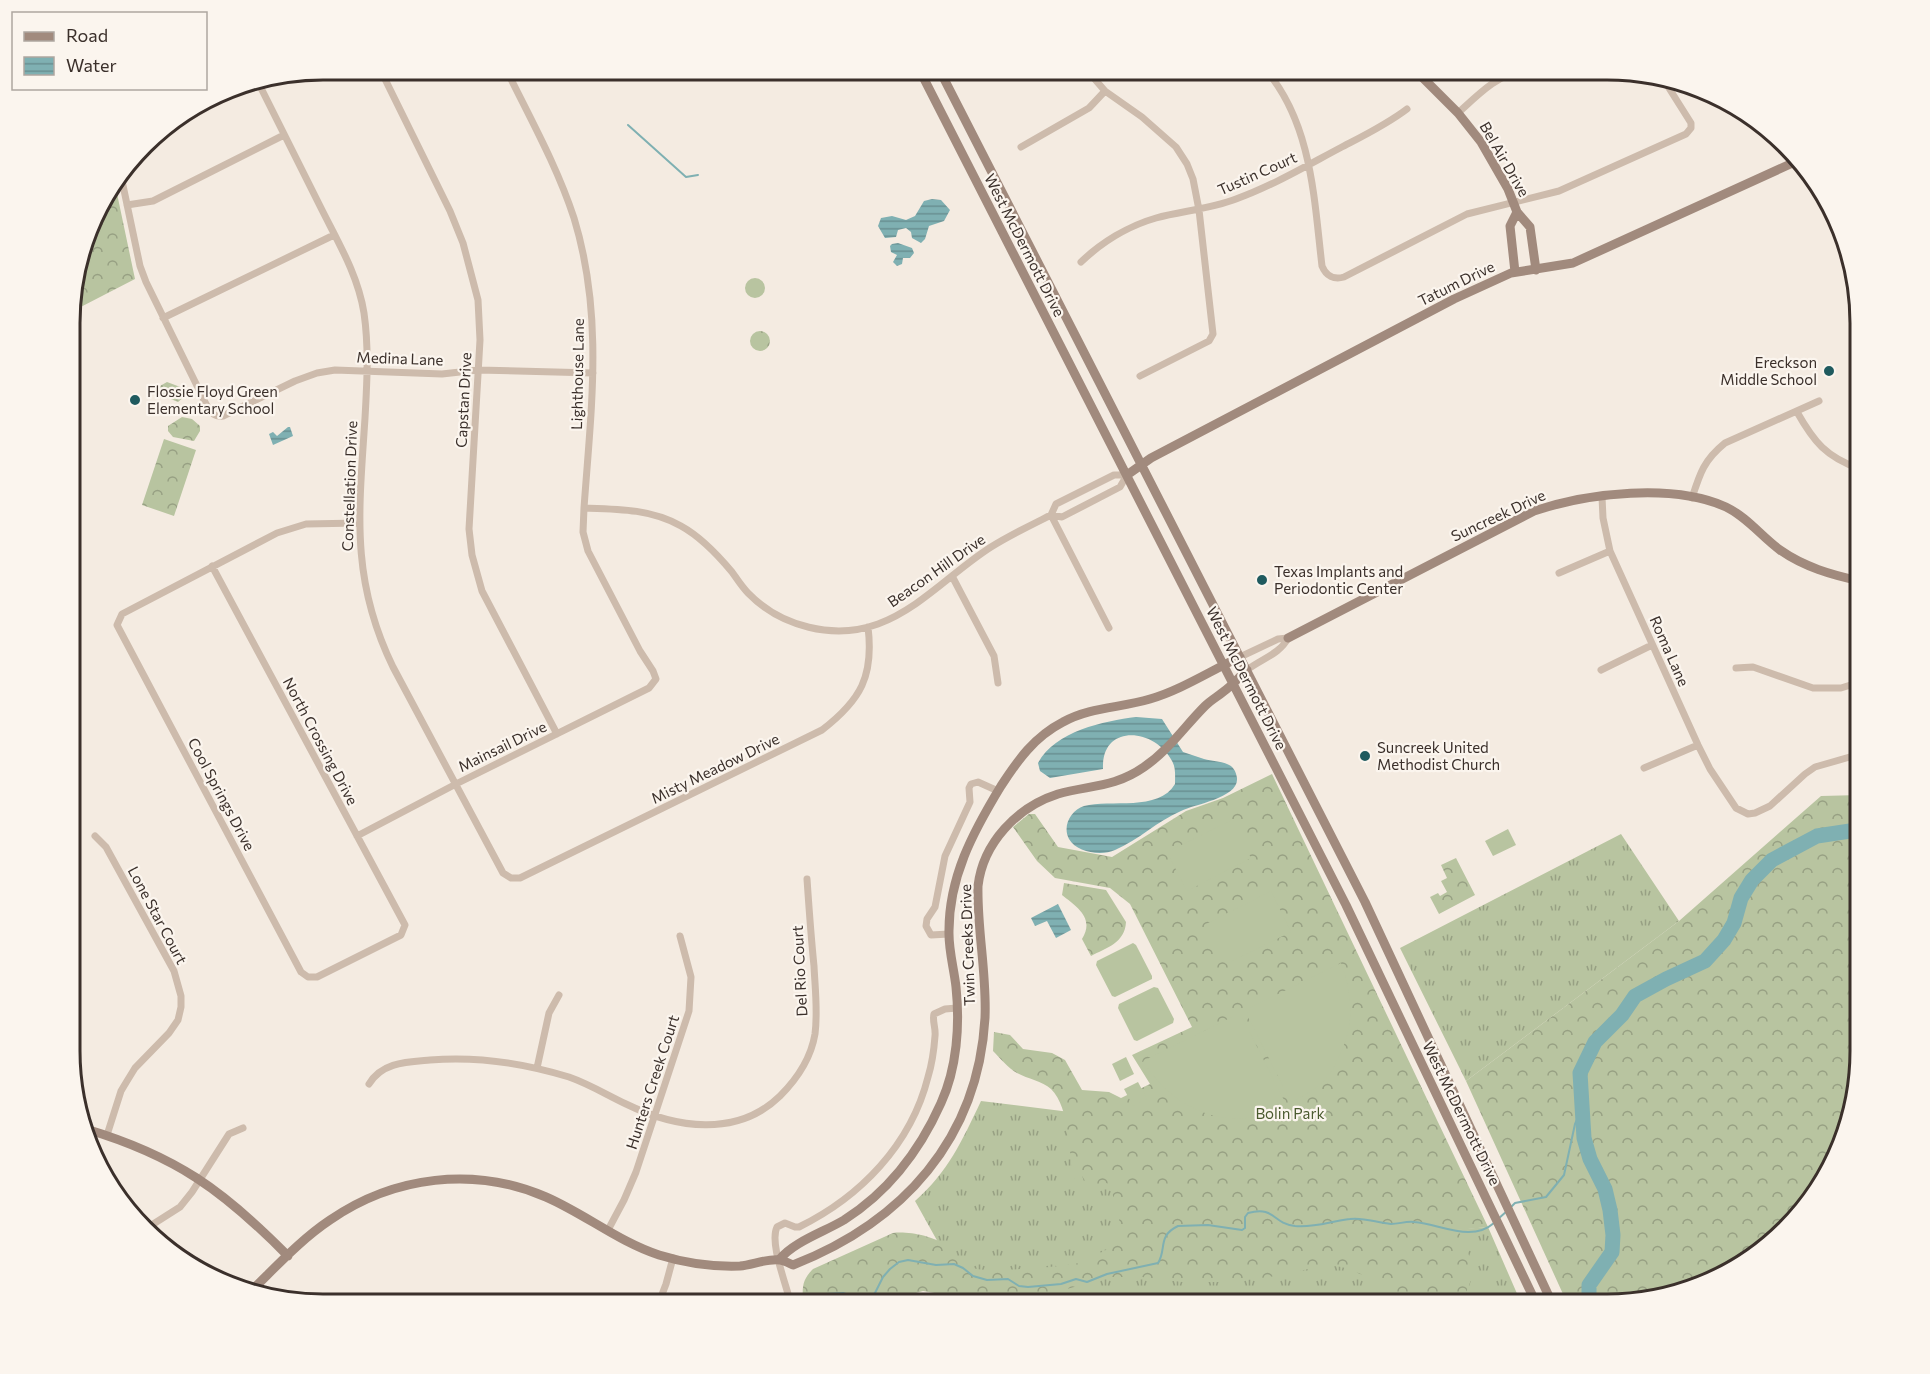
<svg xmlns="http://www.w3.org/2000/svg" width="1930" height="1374" viewBox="0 0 1930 1374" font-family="Commissioner,sans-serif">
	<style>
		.grass { fill: url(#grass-tufts) }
		.forest { fill: url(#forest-crowns) }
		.pitch { fill: #b8c4a0 }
		.water { fill: url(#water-rules) }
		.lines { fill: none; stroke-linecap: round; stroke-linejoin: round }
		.stream { stroke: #7fb0b2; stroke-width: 2 }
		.river { stroke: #7fb0b2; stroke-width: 15 }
		.street { stroke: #cdbbac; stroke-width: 7 }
		.secondary { stroke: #a18a7d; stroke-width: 9 }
		.poi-dot { fill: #1f5a5e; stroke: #fbf5ee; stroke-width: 2 }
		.labels { text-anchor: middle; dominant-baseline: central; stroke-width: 4.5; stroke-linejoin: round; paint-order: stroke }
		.street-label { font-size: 15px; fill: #3b302b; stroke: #fbf5ee }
		.poi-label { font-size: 15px; fill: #3b302b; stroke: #fbf5ee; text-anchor: start }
		.park-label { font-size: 15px; fill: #4a5a2e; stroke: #fbf5ee }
		.rim { fill: none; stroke: #3b302b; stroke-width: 3 }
	</style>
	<defs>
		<pattern id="grass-tufts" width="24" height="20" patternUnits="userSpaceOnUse" patternTransform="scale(1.5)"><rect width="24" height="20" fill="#b8c4a0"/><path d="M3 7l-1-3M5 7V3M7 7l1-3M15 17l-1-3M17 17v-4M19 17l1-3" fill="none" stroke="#97a083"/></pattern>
		<pattern id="forest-crowns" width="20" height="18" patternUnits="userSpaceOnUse" patternTransform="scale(1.5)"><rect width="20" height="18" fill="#b8c4a0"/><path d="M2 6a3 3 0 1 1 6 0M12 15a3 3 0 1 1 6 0" fill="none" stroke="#97a083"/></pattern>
		<pattern id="water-rules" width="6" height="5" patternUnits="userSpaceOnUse" patternTransform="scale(1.5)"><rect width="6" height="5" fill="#7fb0b2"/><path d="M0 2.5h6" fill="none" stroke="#699091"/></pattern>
	</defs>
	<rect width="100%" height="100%" fill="#f4ebe1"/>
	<path class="grass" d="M1621,834L1679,921L1466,1081L1400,948Z
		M981,1101L1086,1114L1153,1253L1488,1227L1522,1305H973L915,1201C948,1172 962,1141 981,1101Z
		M1755,1250L1720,1279L1700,1283L1705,1278Z"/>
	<path class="forest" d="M115,184L135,279L71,312V290L95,210Z
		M750 341a10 10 0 1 1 20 0a10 10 0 1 1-20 0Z
		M167,382L183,388L184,397L178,402L161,395L160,386Z
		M182,417L192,419L200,426V431L194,441L173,437L168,431V426Z
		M164,439L196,450L174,516L142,505Z
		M1272,774L1488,1227L1458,1230C1472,1258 1480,1277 1458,1304L1403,1305L1393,1292L1376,1280L1342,1267L1324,1265L1284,1275L1231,1282H1182L1142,1277H1110L1049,1294L1027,1295L1007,1300L1000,1305H960L940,1294L923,1291L874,1305H797L803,1300C802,1286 803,1279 813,1269L893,1233C907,1231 934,1236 945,1245C955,1253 961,1264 973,1268C985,1273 1064,1267 1078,1263C1090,1259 1101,1252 1112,1247L1111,1244C1125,1214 1120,1211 1107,1183L1098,1187L1094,1181L1087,1184L1082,1176L1075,1179C1067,1152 1071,1109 1051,1089C1042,1081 1028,1079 1017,1073C1008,1068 1000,1058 993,1051L994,1032L1010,1035L1023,1049L1052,1053L1065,1060L1082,1090L1109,1092L1121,1098L1150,1084L1132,1055L1192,1027L1130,904L1110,888L1055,878L1037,861L1013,827L1029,814H1035L1058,847L1112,857L1186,811L1223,798Z
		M1860,795V1068L1847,1133L1809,1206L1755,1250L1705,1278L1700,1283L1608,1305H1568L1466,1081L1679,921L1821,796Z
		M1456,858L1475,895L1439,914L1430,897L1438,893L1440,896L1447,892L1441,881L1447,878L1441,865Z
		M1064,883L1106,890L1126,922C1125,943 1106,948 1091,956L1082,939C1095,918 1077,907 1062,895Z"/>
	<path class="pitch" d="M745 288a10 10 0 1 1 20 0a10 10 0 1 1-20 0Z
		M1232,820L1251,858L1187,891L1167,852Z
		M1508,829L1516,845L1493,856L1485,841Z
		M1271,891L1291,932L1226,964L1206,924Z
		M1133,943L1136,945L1152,976V979L1115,997L1112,996L1096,965L1097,961Z
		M1341,963C1353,995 1355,1027 1338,1058C1334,1068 1328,1078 1319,1085C1311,1092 1301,1097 1291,1102L1247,1015L1250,1008Z
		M1154,987L1158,988L1174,1019L1173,1023L1137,1041L1134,1040L1118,1008L1119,1004Z
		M1234,1016L1242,1017L1286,1104C1279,1107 1272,1111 1265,1114C1216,1130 1168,1102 1143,1061Z
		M1126,1057L1134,1074L1120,1081L1112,1064Z
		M1138,1082L1147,1099L1133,1106L1124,1089Z
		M1099,1294L1116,1305H1087L1089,1297Z"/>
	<path class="water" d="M932,199L941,200L950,210L944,221L929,226L925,239L921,243L912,238L911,232L906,228L898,230L896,237L885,238L878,226L881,218L892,216L906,220L915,216L924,201Z
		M898,243L912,248L914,253L910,258H903L902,264L897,266L893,262L897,255L891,252L890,246L892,244Z
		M288,427H290L293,436L273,445L269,434L273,432L277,436Z
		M1136,717L1162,719L1183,752C1190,754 1197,757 1204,759C1212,761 1220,761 1227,764C1233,766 1236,771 1237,778C1239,798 1195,804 1181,811C1157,821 1139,840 1115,850C1102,856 1077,853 1069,839C1062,826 1071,810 1084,806C1110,799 1159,812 1175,784C1175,776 1176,768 1172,761C1155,728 1101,723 1103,769L1050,778L1040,771L1038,763C1055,731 1104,721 1136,717Z
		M1058,904L1071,930L1056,938L1047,921L1035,926L1031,918Z"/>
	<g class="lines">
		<path class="stream" d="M628,125L686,177L698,175
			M1511,1207L1515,1203L1546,1197L1564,1175L1575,1124L1583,1106
			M1498,1219L1507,1211
			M816,1305L826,1294L843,1293L859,1299L867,1298L875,1293L883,1277L890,1269L899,1262L908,1260L936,1265L954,1264L963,1268L973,1276L987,1280L1008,1279L1019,1286L1028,1287L1061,1284L1076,1279L1087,1282L1107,1274L1158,1263C1167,1249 1157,1236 1178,1226L1208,1225L1242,1230L1245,1228V1217L1248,1213C1276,1206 1271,1223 1295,1226C1315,1228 1331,1221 1350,1219C1364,1217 1377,1223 1391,1224C1399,1224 1406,1221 1414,1222C1441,1224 1471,1243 1494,1223"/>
		<path class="river" d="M1589,1305V1285L1612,1252L1613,1235L1610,1210L1605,1189L1590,1159L1584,1138L1580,1073L1595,1042L1622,1015L1635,996L1666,979L1705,961L1724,940L1734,923L1741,898L1752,880L1772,860L1817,836L1850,831L1860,834"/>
		<path class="street" d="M380,69L450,211L463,243L478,300L480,340L469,529L472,555L482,591L557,734
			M1086,69L1105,91L1142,117L1176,147L1187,164L1193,179L1199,210L1213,334L1209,341L1140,376
			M1265,69C1312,123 1314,199 1322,266C1326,276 1334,280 1344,277L1467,214L1559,191L1686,134L1691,128V123L1662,77
			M258,82C279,124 300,166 321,208C338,242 358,275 364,313C369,348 367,383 365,418C359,511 350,579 393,667L503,873L511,878H520L822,730C861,700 874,676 868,627
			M1458,113C1479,94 1496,76 1524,69
			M1021,147L1089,108L1105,91
			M121,176L140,266L146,282L206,404C211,411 213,418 223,416L295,381L317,373L335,370L442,374L478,370L593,373
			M127,205L153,201L284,135
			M1081,262C1101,243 1128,226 1156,218C1182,211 1210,209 1236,199C1272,186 1306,166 1340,148C1363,136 1386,125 1407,109
			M163,318L334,235
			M1797,412C1814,442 1826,457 1860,469
			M1602,497L1603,518L1610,551L1698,745L1710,769L1736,808L1748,814L1755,813L1770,806L1805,774L1815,767L1860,754
			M1692,498C1700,473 1704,460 1725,443L1819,401
			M584,508C618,509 651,509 681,526C701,537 717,554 732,572C737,579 742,587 748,593C781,627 834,640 878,624C921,608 953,571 991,547C1010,535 1031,525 1051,515L1062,517L1120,487L1127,475H1114L1056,504L1051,515
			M1051,515L1109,628
			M212,566L405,925L401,935L317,977H308L301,972L117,625L122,614L277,533L306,524L359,523
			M1559,573L1610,551
			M952,576L994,656L998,683
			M1240,657L1278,639L1288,638
			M1736,668L1753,667L1813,688H1841L1860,682
			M1247,670C1261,659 1280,654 1288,638
			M1601,670L1652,645
			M1644,768L1698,745
			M95,836L106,847L174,971L181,996V1007L178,1020L169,1033L135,1068L127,1081L121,1091L107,1135
			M357,836L456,784L649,688L656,679L653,671L640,651L588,551L583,532L584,508C591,409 604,316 574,218C557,166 530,118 506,69
			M949,934L931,935L926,926L927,919L935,907L945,856L970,802L969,788L971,784L978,782L998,791
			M537,1068L549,1013L559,995
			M369,1084C382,1062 407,1062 430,1060C477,1056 523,1063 569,1077C589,1084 607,1095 626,1104C675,1128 737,1138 780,1096C797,1079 811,1058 815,1034C818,1011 815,988 814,966C811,937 809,908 807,879
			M147,1228L180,1207L192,1192L229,1134L243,1128
			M608,1230L624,1200L636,1172L689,1011L691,977L680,936
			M658,1305L666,1284L673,1258
			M791,1305C787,1286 769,1243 777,1227L785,1223L795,1227H799C860,1197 911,1145 928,1077C932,1064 934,1050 935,1036C936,1028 932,1021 934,1014L945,1009L957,1008"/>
		<path class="secondary" d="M919,69L1346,905L1537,1305
			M939,69L1365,902L1553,1305
			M1414,69L1458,113L1481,142L1508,189L1517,212L1530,227L1536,270
			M1515,272L1510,226L1517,212
			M1127,475L1151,458L1454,299L1511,273L1573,263L1797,161
			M1288,638L1534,511C1588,493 1673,483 1726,507C1747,517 1762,537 1780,550C1804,567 1832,575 1860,581
			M86,1129C176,1156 223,1190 288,1256
			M779,1260C793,1242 824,1232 844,1220C888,1192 920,1150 941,1103C957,1068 960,1025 956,987C954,969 949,952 949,934C948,878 973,832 1001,786C1018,760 1034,737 1063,722C1090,707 1120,708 1150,699C1181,690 1210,671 1240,657
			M249,1293C275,1268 300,1240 330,1220C394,1176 474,1166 546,1197C585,1214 619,1242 659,1255C685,1263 713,1267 740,1266C752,1265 768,1258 780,1260C784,1261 789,1263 793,1265C903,1222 978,1139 985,1018C987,974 977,930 978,886C983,843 1017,807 1058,794C1089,785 1114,788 1144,767C1169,750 1184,727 1205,706C1211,700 1217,697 1223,692C1232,686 1239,677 1247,670"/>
	</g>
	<g class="poi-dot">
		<circle cx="1829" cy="371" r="6"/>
		<circle cx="135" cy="400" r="6"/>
		<circle cx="1262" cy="580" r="6"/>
		<circle cx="1365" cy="756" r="6"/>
	</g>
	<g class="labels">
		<g class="street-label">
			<text transform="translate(1505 159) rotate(60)">Bel Air Drive</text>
			<text transform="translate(1257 173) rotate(-24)">Tustin Court</text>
			<text transform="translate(1025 245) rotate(63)">West McDermott Drive</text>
			<text transform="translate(1456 283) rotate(-26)">Tatum Drive</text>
			<text transform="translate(400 358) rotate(2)">Medina Lane</text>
			<text transform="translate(577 374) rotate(-89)">Lighthouse Lane</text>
			<text transform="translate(463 400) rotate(-87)">Capstan Drive</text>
			<text transform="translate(349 486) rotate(-88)">Constellation Drive</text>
			<text transform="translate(1498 515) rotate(-25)">Suncreek Drive</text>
			<text transform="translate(936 570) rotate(-35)">Beacon Hill Drive</text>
			<text transform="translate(1670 651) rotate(66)">Roma Lane</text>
			<text transform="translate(1247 678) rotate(63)">West McDermott Drive</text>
			<text transform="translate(321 741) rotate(62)">North Crossing Drive</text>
			<text transform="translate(502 746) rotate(-26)">Mainsail Drive</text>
			<text transform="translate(715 768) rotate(-26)">Misty Meadow Drive</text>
			<text transform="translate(222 794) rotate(62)">Cool Springs Drive</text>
			<text transform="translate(158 915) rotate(62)">Lone Star Court</text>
			<text transform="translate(967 945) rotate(-92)">Twin Creeks Drive</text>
			<text transform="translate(799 971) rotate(-93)">Del Rio Court</text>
			<text transform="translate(652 1082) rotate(-72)">Hunters Creek Court</text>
			<text transform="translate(1462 1113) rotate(64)">West McDermott Drive</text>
		</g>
		<g class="poi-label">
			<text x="1817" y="362" text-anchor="end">Ereckson<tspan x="1817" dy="17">Middle School</tspan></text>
			<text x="147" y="391">Flossie Floyd Green<tspan x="147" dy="17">Elementary School</tspan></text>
			<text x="1274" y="571">Texas Implants and<tspan x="1274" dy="17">Periodontic Center</tspan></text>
			<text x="1377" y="747">Suncreek United<tspan x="1377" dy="17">Methodist Church</tspan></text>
		</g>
		<g class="park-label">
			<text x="1290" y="1113">Bolin Park</text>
		</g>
	</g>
	<path d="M0 0H1930V1374H0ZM323 80H1607A243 243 0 0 1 1850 323V1051A243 243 0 0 1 1607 1294H323A243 243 0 0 1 80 1051V323A243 243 0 0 1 323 80Z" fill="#fbf5ee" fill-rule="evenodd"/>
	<path class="rim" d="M323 80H1607A243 243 0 0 1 1850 323V1051A243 243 0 0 1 1607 1294H323A243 243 0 0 1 80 1051V323A243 243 0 0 1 323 80Z"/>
	<rect x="12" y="12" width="195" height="78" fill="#fbf5ee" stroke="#aea6a0" stroke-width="1.5"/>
	<rect x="24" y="32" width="30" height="9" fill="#a18a7d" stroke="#aea6a0" stroke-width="1.5"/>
	<text x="66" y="42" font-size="18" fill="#3b302b">Road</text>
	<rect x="24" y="57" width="30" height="18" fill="url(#water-rules)" stroke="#aea6a0" stroke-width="1.5"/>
	<text x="66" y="72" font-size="18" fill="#3b302b">Water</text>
</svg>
